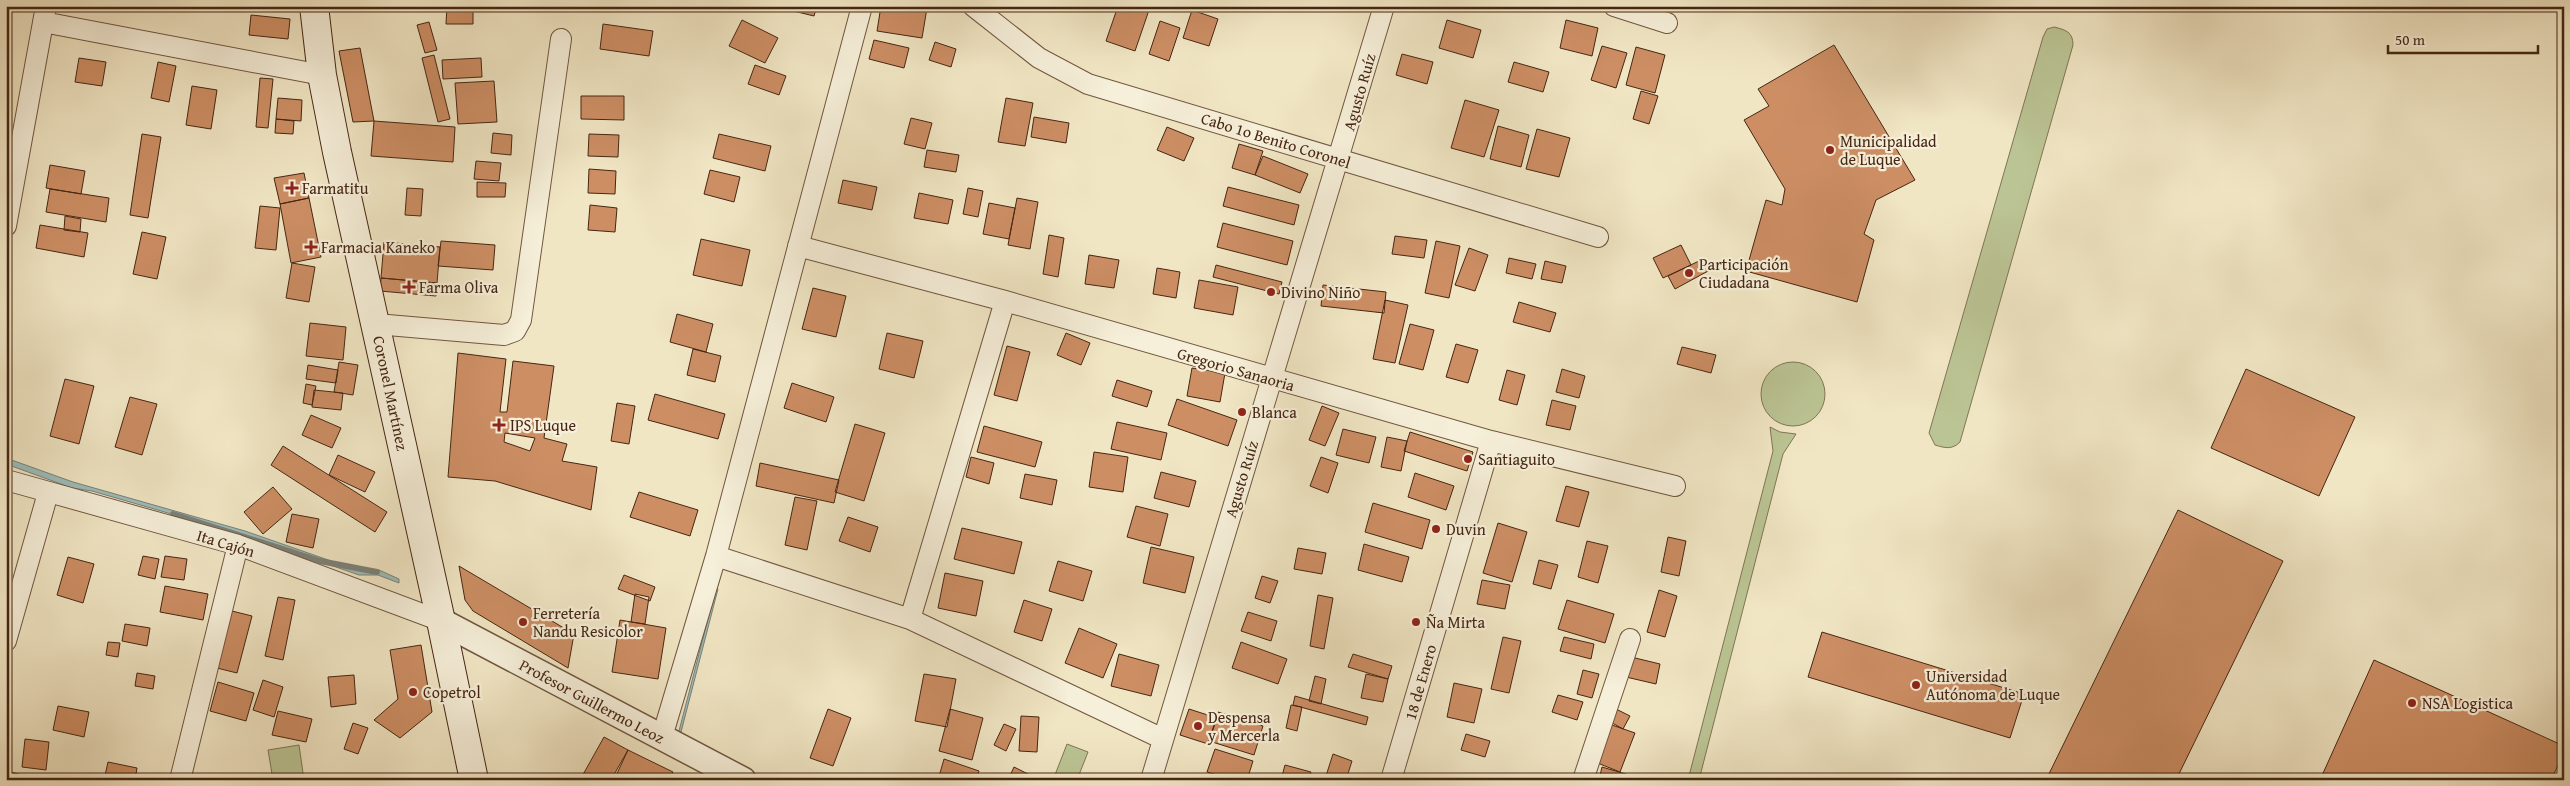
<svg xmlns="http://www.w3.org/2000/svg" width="2570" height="786" viewBox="0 0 2570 786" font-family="'Gentium Book Plus',serif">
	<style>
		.green { fill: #bbc494; stroke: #807554 }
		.water { fill: #9cbebb; stroke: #7a8178 }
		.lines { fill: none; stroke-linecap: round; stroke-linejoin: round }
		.stream { stroke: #7a8178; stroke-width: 6 }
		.building { fill: #cd8e64; stroke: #462613; fill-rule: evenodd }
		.minor-casing { stroke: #71563f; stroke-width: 22 }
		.tertiary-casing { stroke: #71563f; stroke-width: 28 }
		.secondary-casing { stroke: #462613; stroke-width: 30 }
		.minor { stroke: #f6efd9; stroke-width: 20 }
		.tertiary { stroke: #f6efd9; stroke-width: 25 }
		.secondary { stroke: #f6efd9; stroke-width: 28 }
		.poi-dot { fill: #8f2418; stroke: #f6efd9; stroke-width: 2 }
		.labels { text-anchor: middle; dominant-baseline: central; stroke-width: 4.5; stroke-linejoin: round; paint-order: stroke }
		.street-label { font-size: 16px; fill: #462613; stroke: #f6efd9 }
		.poi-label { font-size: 16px; fill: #462613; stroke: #f6efd9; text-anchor: start }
	</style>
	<rect width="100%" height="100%" fill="#f1e6c4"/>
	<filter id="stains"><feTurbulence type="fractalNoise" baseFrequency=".004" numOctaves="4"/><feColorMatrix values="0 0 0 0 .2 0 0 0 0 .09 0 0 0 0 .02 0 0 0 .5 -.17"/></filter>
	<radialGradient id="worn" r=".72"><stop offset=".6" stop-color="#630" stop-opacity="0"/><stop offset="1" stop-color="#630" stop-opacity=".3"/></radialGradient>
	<path class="green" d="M2054,27C2066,30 2073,32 2073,45L1960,442C1952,450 1945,448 1935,445L1929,433L2043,37L2047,29Z
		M1761 394a32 32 0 1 1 64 0a32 32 0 1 1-64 0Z
		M1770,427L1780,432L1796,434L1783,454L1699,780H1688L1773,451Z
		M1067,744L1088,752L1077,780H1053Z
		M299,745L304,780H273L268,750Z"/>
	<path class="water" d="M6,458L73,482L245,531L357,570H379L399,579V583L378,575H359L244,535L92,491L72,488L6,464Z
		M716,588L718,589L681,732L679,731Z"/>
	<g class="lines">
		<path class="stream" d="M173,514L320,561L377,572"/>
	</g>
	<path class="building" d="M447,6H473V24H446Z
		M773,6H817L814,16Z
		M881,6L927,8L922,38L877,31Z
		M1118,6H1139L1149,10L1135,51L1106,41Z
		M1192,10L1218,19L1209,46L1183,38Z
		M251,15L290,19L288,39L249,35Z
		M742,20L778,38L765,63L729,46Z
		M1447,20L1481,30L1473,58L1439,48Z
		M1566,20L1598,28L1592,56L1560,48Z
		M1160,21L1180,28L1169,61L1149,54Z
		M429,22L437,50L425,53L417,25Z
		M603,24L653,31L649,56L600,49Z
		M874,40L909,48L904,68L869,59Z
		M935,42L956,49L951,67L929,60Z
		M1834,45L1915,180L1876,200L1864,234L1874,240L1857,302L1746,271L1766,200L1782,205L1785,189L1744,120L1769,106L1758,89Z
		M1602,46L1627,53L1616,88L1591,80Z
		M1636,47L1665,55L1655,93L1626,85Z
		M360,48L374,121L353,122L339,51Z
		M1402,54L1433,62L1427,84L1396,75Z
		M434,55L450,119L438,122L422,58Z
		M79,58L106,62L102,86L75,82Z
		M481,58L482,77L443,79L442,60Z
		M158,62L176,66L169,102L151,98Z
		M1514,62L1549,72L1543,92L1508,82Z
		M755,65L786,76L779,95L748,84Z
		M260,78L273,79L268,128L256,127Z
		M494,81L497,122L458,124L455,83Z
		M192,86L217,90L211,129L186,125Z
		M1641,91L1658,96L1649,124L1633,119Z
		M581,96H624V120L581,119Z
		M278,98L302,100L301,121L276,119Z
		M1006,98L1033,103L1025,146L998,142Z
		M1465,100L1499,110L1484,157L1451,148Z
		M1034,117L1069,123L1066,143L1031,137Z
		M911,118L932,123L925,149L904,144Z
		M276,119L294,121L293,134L275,133Z
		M374,121L455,127L453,162L371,156Z
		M1498,126L1529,135L1521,167L1490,159Z
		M1167,127L1194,138L1184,161L1157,150Z
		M1537,129L1570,138L1559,177L1526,169Z
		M493,133L512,135L511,155L491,153Z
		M142,134L161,137L148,218L130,215Z
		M589,134L619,135L618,157L588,156Z
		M719,134L771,146L765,171L713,158Z
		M1239,144L1263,151L1255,175L1232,168Z
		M927,150L959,155L956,172L924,167Z
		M1263,156L1308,174L1300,193L1255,175Z
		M476,161L501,163L499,181L474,179Z
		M50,165L85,171L81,194L46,188Z
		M589,169L616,171L615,194L588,193Z
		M710,170L740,177L734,202L704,194Z
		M304,173L309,198L280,204L274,178Z
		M843,180L877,187L872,210L838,203Z
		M477,182L506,183L505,197H477Z
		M1228,187L1299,205L1294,225L1223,206Z
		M407,188L423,189L421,216L405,215Z
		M968,188L983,191L978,217L963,214Z
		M50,189L109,198L106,222L46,212Z
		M919,193L953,200L948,224L914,218Z
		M309,198L321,257L291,263L280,204Z
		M1017,198L1038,202L1030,249L1008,245Z
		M989,203L1015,208L1009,239L983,234Z
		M590,205L617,208L615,232L588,230Z
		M260,206L280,208L276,250L255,248Z
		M65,216L81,219L80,232L64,230Z
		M1223,223L1293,241L1287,265L1217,247Z
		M40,225L88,233L84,257L36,248Z
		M142,232L166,237L157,279L133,274Z
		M1049,235L1064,238L1058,277L1043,274Z
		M1395,236L1427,240L1424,258L1392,254Z
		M701,239L750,250L742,286L693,275Z
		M441,241L495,245L493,270L438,266Z
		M1436,241L1460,246L1449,298L1425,293Z
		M384,242L440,247L437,283L381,278Z
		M1681,245L1691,265L1663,278L1653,258Z
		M1469,248L1488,255L1475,291L1455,285Z
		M1089,255L1119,260L1114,288L1085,284Z
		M1509,258L1536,264L1532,279L1506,273Z
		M1703,259L1710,270L1675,289L1668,276Z
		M1545,261L1566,266L1562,283L1541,279Z
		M292,263L315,267L309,302L286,298Z
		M1216,265L1282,282L1279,294L1213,277Z
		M1157,268L1180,272L1176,298L1153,294Z
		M381,278L437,283L436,296L380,291Z
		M1199,280L1238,287L1233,315L1194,308Z
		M1323,285L1386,292L1384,313L1321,306Z
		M813,288L846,296L836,337L802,329Z
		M1385,300L1408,305L1395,363L1373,359Z
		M1519,302L1556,313L1550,332L1513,322Z
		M677,314L713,324L706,352L670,342Z
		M310,323L346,327L343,360L306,356Z
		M1410,324L1434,330L1423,370L1399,364Z
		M887,333L923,341L914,378L879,369Z
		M1066,333L1090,343L1081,365L1057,355Z
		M1456,344L1478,350L1468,383L1446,377Z
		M1007,346L1030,352L1017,401L994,395Z
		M1682,347L1716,355L1711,373L1677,364Z
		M693,349L721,356L715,382L687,375Z
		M458,353L506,359L500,412H507L513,361L554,366L544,438L567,444L562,461L597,467L591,510L495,481L448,477ZM505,433L535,438L530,451L504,442Z
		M339,362L358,365L353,395L334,392Z
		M308,365L338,370L336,383L306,379Z
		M1192,368L1225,373L1220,402L1187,396Z
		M1562,369L1585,376L1579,398L1556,392Z
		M2246,369L2355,417L2319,496L2211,448Z
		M1507,370L1525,375L1517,405L1499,400Z
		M65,379L94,386L79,444L50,436Z
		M1117,380L1152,391L1147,407L1112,396Z
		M792,383L834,397L826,422L784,408Z
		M306,384L316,386L312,405L303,403Z
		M314,390L343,393L341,410L312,407Z
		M655,394L725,414L718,439L648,420Z
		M130,397L157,404L142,455L115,447Z
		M1177,399L1237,420L1228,446L1168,425Z
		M1552,400L1576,406L1570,430L1546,425Z
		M617,403L635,406L629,444L611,441Z
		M1322,406L1339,413L1325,446L1309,440Z
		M311,415L341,428L332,448L302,435Z
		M1117,422L1167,433L1161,460L1111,449Z
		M855,424L885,433L864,501L835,492Z
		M984,426L1042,442L1035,467L977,452Z
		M1343,429L1376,437L1369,463L1336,455Z
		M1410,432L1473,452L1467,471L1404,451Z
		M1387,437L1407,441L1401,471L1381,467Z
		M283,446L387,512L375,532L271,465Z
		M1094,452L1128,457L1123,492L1089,487Z
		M338,455L375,472L365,492L329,475Z
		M971,457L994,463L989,484L966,477Z
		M1321,457L1338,463L1328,493L1310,486Z
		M760,463L839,480L834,503L756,486Z
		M1161,472L1196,481L1189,507L1154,498Z
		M1415,473L1454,486L1446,510L1408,497Z
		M1025,474L1057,480L1052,505L1020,498Z
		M1566,486L1589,492L1579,527L1556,521Z
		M273,487L292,509L263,534L244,512Z
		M639,492L698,510L690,536L630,517Z
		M795,497L817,501L807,550L785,545Z
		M1373,503L1430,520L1422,549L1365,532Z
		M1136,506L1168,514L1160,546L1127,537Z
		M2178,510L2283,561L2176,780H2046Z
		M292,514L319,519L313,548L286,542Z
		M848,517L878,527L870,552L839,541Z
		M1498,523L1527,532L1512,582L1483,573Z
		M962,528L1022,542L1014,574L954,559Z
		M1668,537L1686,541L1679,576L1661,572Z
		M1587,541L1608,546L1598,583L1578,577Z
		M1364,544L1409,557L1402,582L1358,570Z
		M1151,547L1194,557L1185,593L1143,583Z
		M1298,548L1326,553L1322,574L1294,569Z
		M143,556L159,559L155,579L138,575Z
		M165,556L187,559L184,580L161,577Z
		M68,557L94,564L83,603L57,595Z
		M1539,560L1558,565L1551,589L1533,584Z
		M1058,561L1092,571L1083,601L1049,591Z
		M459,566L574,634L568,668L473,611L465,600Z
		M945,573L983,581L976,616L938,608Z
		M624,575L655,587L650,601L618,589Z
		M1262,576L1278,581L1270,603L1255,598Z
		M1482,580L1510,585L1505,609L1477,604Z
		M165,586L208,594L203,620L160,612Z
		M1659,590L1677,596L1665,637L1647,632Z
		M635,594L649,597L645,624L631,622Z
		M1318,595L1333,598L1324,649L1310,646Z
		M278,597L295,600L283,660L265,656Z
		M1024,600L1052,609L1042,641L1014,632Z
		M1567,600L1614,614L1605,643L1558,629Z
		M224,609L252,616L237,673L209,666Z
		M1248,612L1277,621L1271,641L1241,631Z
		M620,620L666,628L658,679L612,672Z
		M125,624L150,628L147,646L122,641Z
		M1079,628L1117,644L1103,678L1065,663Z
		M1822,632L2024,694L2010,738L1808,677Z
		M1503,637L1521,641L1509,693L1491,689Z
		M1564,637L1594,644L1591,659L1560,651Z
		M108,642L120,643L118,657L106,655Z
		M1241,642L1287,659L1278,684L1232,668Z
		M421,645L432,712L400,738L374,720L398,699L390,650Z
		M1119,654L1159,665L1151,696L1111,686Z
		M1353,654L1392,666L1388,679L1348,667Z
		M1631,657L1660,664L1656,684L1626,677Z
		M2374,660L2564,746V753L2551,780H2320Z
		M1583,670L1599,674L1592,698L1577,694Z
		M137,673L155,676L153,689L135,686Z
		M924,674L956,679L947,727L915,721Z
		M1366,674L1388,679L1383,702L1361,698Z
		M354,675L356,704L331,707L328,677Z
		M1315,676L1326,679L1321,704L1309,701Z
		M263,680L283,687L274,717L253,710Z
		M218,682L254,693L246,721L210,711Z
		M1454,683L1482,689L1474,723L1447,717Z
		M1558,695L1583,702L1577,720L1552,712Z
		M1295,696L1368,717L1366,725L1293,705Z
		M1291,705L1302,707L1297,731L1286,728Z
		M58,706L89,712L84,737L53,730Z
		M1614,708L1630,716L1623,729L1607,720Z
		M828,709L851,718L833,766L810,758Z
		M950,709L983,718L972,760L939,751Z
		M1189,709L1217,718L1208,744L1180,735Z
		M278,711L312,719L306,742L272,735Z
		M1218,712L1263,726L1254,755L1209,741Z
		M1021,716L1039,717L1037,752L1019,751Z
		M353,723L368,728L358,754L344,749Z
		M1004,724L1016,729L1006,751L994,745Z
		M1609,724L1635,733L1620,772L1595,762Z
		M1466,734L1490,741L1485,757L1461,750Z
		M604,737L628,750L611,780H580Z
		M25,739L49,742L46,770L22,767Z
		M1215,749L1253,761L1247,780H1232L1207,772Z
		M628,750L673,772L669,780H614Z
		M1333,754L1352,761L1346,780L1325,779Z
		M944,759L979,771L976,780H938Z
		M108,762L137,768L135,780H104Z
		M1285,765L1311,772L1309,780H1281Z
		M1014,767L1040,780H1008Z
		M1602,767L1629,775L1628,780H1599Z
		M11,772L40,780H9Z"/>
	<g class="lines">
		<g class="minor-casing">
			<path id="minor" d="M973,6L1039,58L1088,84L1598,237
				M1614,6L1667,23
				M43,22L322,75
				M6,226L46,6
				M798,246L1005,301L1491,441L1675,486
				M376,324L504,335L515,331L521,320L561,39
				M6,480L238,545L441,621
				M716,556L910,619L1163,739
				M910,619L1005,301
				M6,641L48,493
				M662,737L716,556L862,6
				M180,780L238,545
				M1151,780L1384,6
				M1391,780L1491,441
				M1583,780L1630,639"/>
		</g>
		<g class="tertiary-casing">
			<path id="tertiary" d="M441,621L743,780"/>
		</g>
		<g class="secondary-casing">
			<path id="secondary" d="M314,6L322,75L337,152L441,621L474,780"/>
		</g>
		<use href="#minor" class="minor"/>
		<use href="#tertiary" class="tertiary"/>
		<use href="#secondary" class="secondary"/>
	</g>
	<g class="poi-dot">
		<circle cx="1830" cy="150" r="5"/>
		<path d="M289.5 180.5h5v5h5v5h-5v5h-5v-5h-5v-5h5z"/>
		<path d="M308.5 239.5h5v5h5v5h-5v5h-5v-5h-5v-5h5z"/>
		<circle cx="1689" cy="273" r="5"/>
		<path d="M406.5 279.5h5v5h5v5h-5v5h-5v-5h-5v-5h5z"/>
		<circle cx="1271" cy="292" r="5"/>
		<circle cx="1242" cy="412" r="5"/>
		<path d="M496.5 417.5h5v5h5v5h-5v5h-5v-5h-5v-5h5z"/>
		<circle cx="1468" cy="459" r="5"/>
		<circle cx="1436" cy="529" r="5"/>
		<circle cx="523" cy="622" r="5"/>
		<circle cx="1416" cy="622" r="5"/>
		<circle cx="1916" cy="685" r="5"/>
		<circle cx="413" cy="692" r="5"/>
		<circle cx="2412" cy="703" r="5"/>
		<circle cx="1198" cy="726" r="5"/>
	</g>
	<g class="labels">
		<g class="street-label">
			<text transform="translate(1359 92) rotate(-74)">Agusto Ruíz</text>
			<text transform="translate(1276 140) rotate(17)">Cabo 1o Benito Coronel</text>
			<text transform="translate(1236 369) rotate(16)">Gregorio Sanaoria</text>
			<text transform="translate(391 393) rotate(78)">Coronel Martínez</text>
			<text transform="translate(1241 479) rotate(-73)">Agusto Ruíz</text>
			<text transform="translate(226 543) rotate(17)">Ita Cajón</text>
			<text transform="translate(1420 682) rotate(-74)">18 de Enero</text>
			<text transform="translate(592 701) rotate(28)">Profesor Guillermo Leoz</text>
		</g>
		<g class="poi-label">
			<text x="1840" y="141">Municipalidad<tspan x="1840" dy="18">de Luque</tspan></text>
			<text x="302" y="188">Farmatitu</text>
			<text x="321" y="247">Farmacia Kaneko</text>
			<text x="1699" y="264">Participación<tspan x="1699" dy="18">Ciudadana</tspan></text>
			<text x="419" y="287">Farma Oliva</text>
			<text x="1281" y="292">Divino Niño</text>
			<text x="1252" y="412">Blanca</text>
			<text x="510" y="425">IPS Luque</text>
			<text x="1478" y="459">Santiaguito</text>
			<text x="1446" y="529">Duvin</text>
			<text x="533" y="613">Ferretería<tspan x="533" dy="18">Nandu Resicolor</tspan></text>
			<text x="1426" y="622">Ña Mirta</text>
			<text x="1926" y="676">Universidad<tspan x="1926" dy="18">Autónoma de Luque</tspan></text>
			<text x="423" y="692">Copetrol</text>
			<text x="2422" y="703">NSA Logistica</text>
			<text x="1208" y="717">Despensa<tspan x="1208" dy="18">y Mercerla</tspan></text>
		</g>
	</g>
	<rect width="2570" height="786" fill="none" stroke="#f1e6c4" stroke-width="25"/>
	<rect x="8" y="8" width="2555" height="771" fill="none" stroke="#462613" stroke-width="2.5"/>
	<rect x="12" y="12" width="2545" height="761" fill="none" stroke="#462613"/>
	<path d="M2388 45v8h150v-8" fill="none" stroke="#462613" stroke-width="2.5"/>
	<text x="2395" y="45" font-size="15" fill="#462613" stroke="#f6efd9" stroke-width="4" paint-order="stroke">50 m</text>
	<rect width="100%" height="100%" filter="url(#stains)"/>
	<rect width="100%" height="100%" fill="url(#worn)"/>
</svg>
